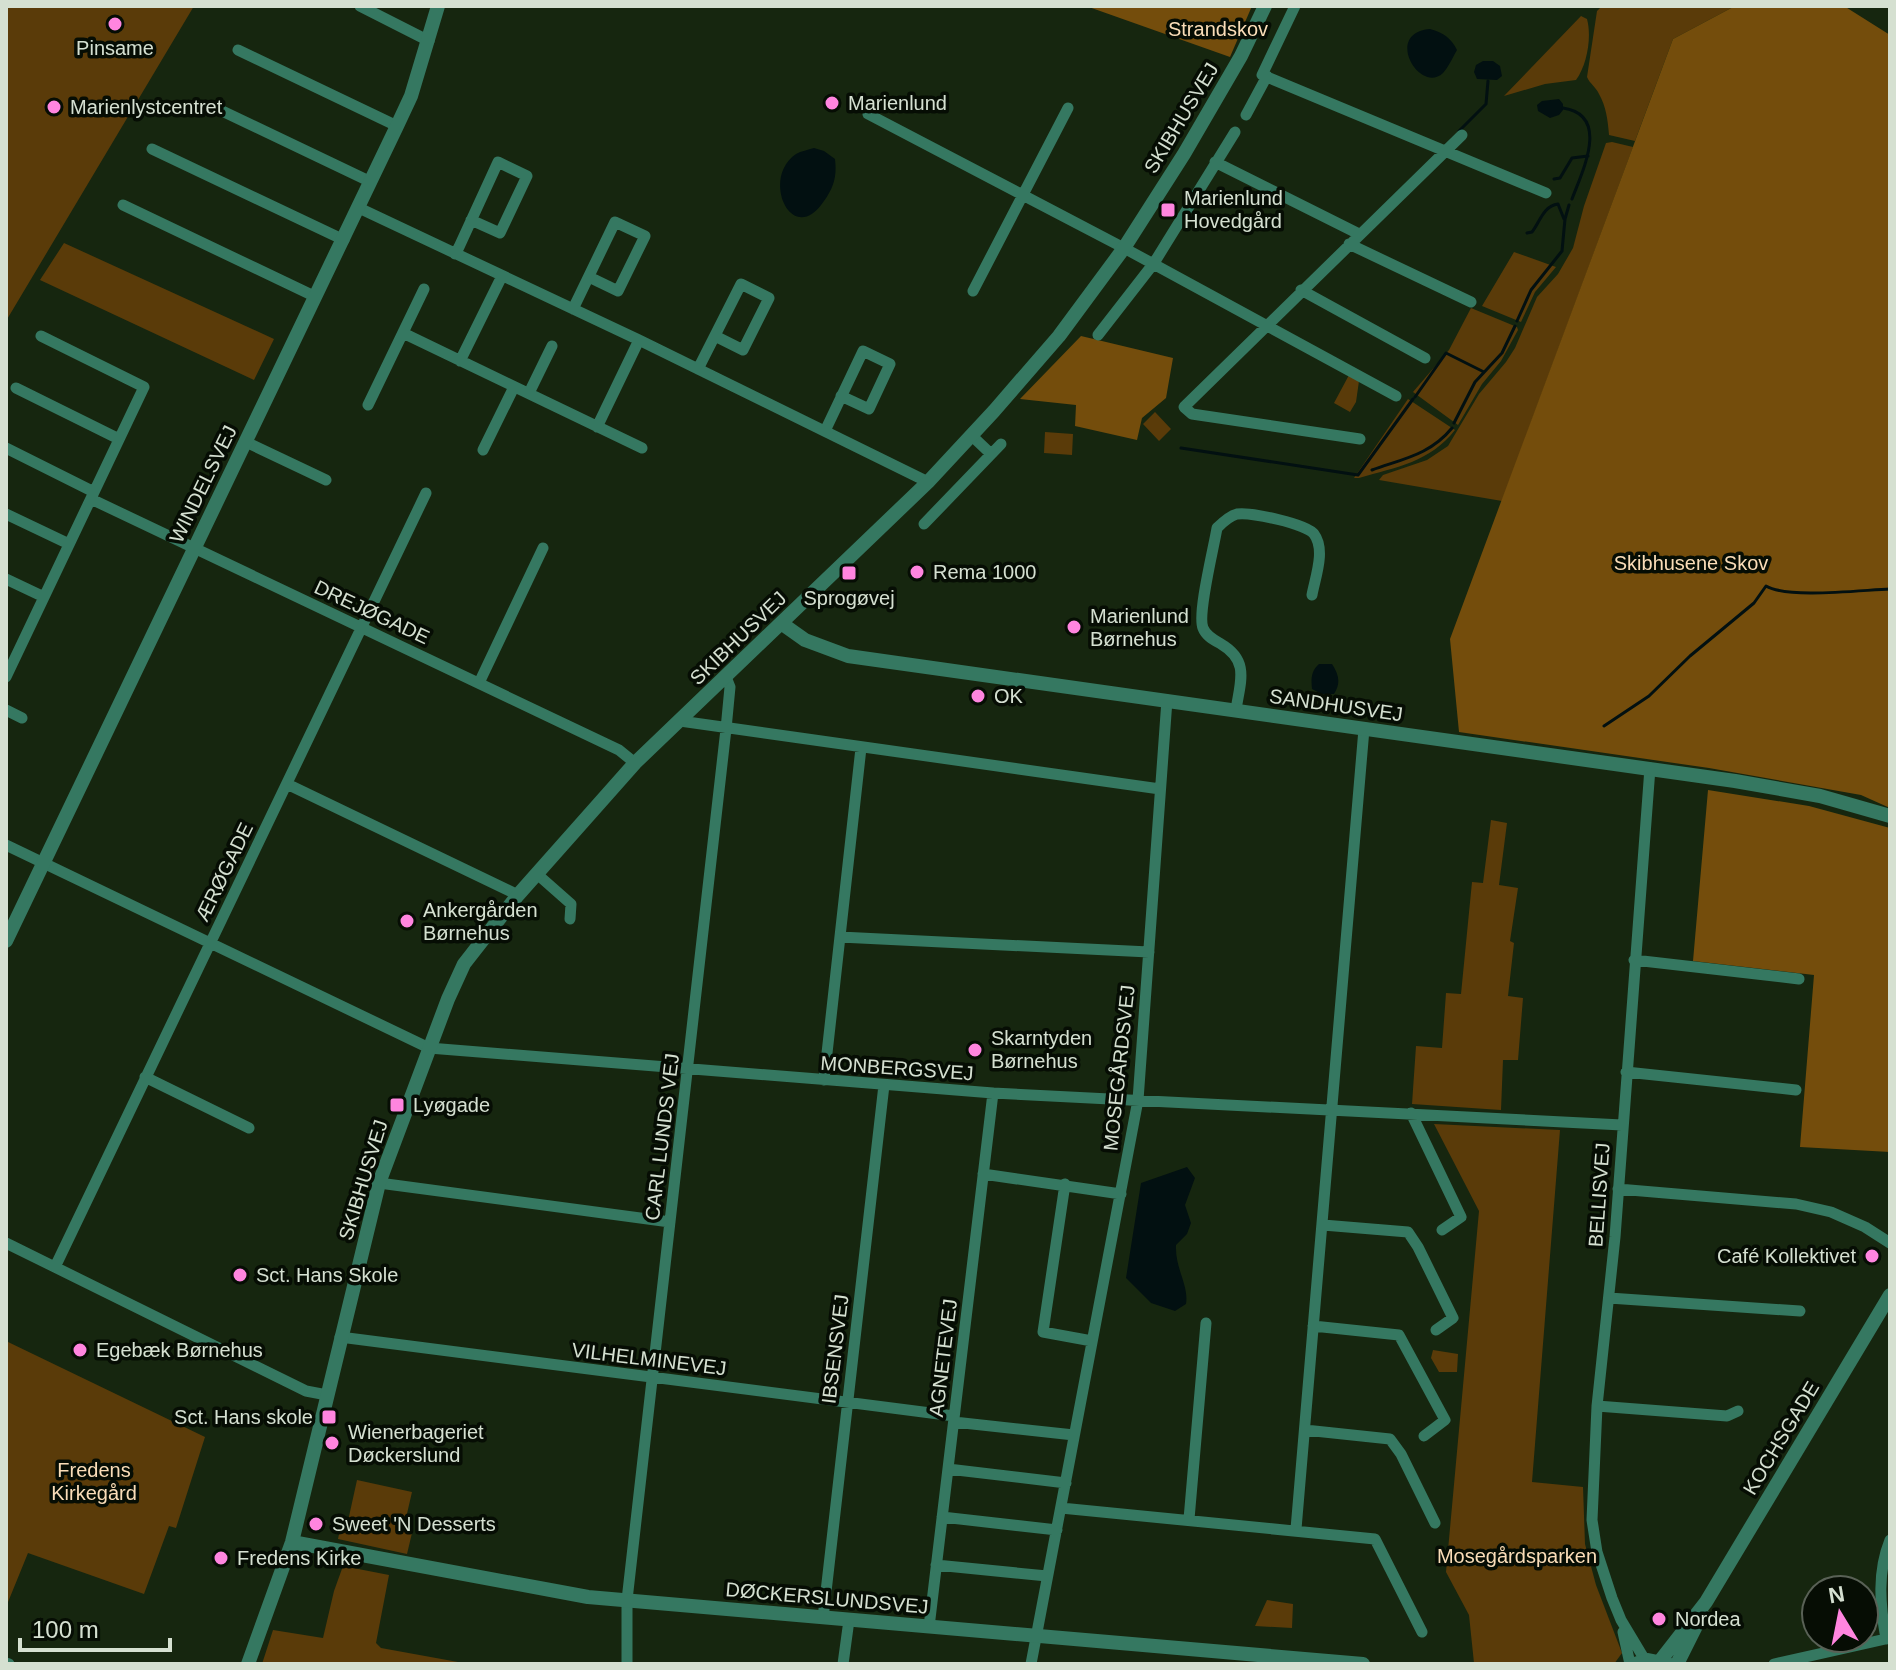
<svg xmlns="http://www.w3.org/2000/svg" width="1896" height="1670" viewBox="0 0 1896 1670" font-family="Helvetica,sans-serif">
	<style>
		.green { fill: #5a3b09 }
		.forest { fill: #744d0c }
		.water { fill: #021011 }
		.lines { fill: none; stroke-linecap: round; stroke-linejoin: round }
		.stream { stroke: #021011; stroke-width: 3 }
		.minor { stroke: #357861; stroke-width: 11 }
		.tertiary { stroke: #357861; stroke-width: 14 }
		.poi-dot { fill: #ff85df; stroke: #060d04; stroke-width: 3 }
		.labels { text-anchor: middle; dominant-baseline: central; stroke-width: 7; stroke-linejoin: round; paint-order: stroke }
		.park-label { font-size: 20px; fill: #faddb8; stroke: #060d04 }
		.poi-label { font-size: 20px; fill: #d5e0d1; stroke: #060d04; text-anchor: start }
		.street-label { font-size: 20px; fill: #d5e0d1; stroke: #060d04 }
	</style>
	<rect width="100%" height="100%" fill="#16260f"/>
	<path class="green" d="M6,6H194L6,321Z
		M1602,6H1735L1673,39L1635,141L1609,135C1608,121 1606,106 1599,94C1596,87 1590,84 1587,77L1597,11Z
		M1581,16L1587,19C1592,37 1587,65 1576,80L1545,84L1504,96Z
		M1612,142L1633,147L1502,501L1379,480L1383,475L1427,460L1448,446L1479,394L1506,362L1515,348L1537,297L1558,274L1573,248L1584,206L1606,143Z
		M64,243L274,339L254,380L40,280Z
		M1514,252L1556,267L1535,292L1521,322L1482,306Z
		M1471,308L1517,327L1518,330L1501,361L1482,384L1458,425L1413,392L1449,350Z
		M1349,375L1359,381L1356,402L1350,412L1334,403Z
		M1408,399L1455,430C1430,462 1397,467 1359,478H1354Z
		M1155,412L1171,429L1159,441L1143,424Z
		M1045,432L1073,434L1072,455L1044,453Z
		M1491,820L1507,823L1499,885L1518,888L1510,941L1514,943L1508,996L1523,998L1518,1060H1503L1501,1110L1412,1104L1416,1046L1442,1048L1446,993L1461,994L1472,882L1483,883Z
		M1434,1124L1560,1130L1532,1482L1583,1487L1585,1544L1596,1585L1622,1653L1614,1664L1474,1663L1469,1615L1446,1572L1479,1211Z
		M6,1341L205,1437L176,1528L169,1526L144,1594L28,1553L6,1607Z
		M1433,1350L1458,1354L1457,1372H1439L1431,1358Z
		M357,1480L412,1492L403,1531L412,1533L407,1554L338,1539L342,1520L348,1521Z
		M343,1566L389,1575L376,1643L381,1648L469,1664H262L273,1630L323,1638L334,1591Z
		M1267,1600L1293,1604L1292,1628L1255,1626Z"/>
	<path class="forest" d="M1086,6H1252L1230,57Z
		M1735,6H1844L1890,35V808L1861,795L1709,768L1459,732L1450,639L1673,39Z
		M1081,336L1173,358L1166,398L1142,418L1137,440L1075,426L1076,405L1020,399Z
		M1708,790L1809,806L1890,828V1152L1800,1147L1814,975L1693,961Z"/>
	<path class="water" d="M1430,29C1444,33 1451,38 1457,50C1453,57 1448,68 1443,73C1420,95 1383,33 1430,29Z
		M1483,61H1493L1500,66L1502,76L1497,80L1477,79L1474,72L1476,65Z
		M1559,99L1563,104V110L1559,115L1550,118L1538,111L1537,105L1542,101Z
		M814,148L824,151L835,159C837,176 834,187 824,201C792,249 760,178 796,154C801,151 808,150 814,148Z
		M1319,664H1332C1339,675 1341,683 1334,694H1322L1312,689C1311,679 1311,671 1319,664Z
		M1187,1167L1195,1178L1185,1205L1191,1223L1187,1234L1176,1245C1175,1269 1189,1285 1186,1304L1175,1311L1151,1303L1126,1278L1141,1183Z"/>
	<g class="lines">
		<path class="stream" d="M1563,108C1611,115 1582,172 1572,199
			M1459,131L1486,104L1488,81
			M1554,179L1560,178L1572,158L1588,156
			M1527,233L1532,232C1540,222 1543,206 1558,204L1564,219
			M1517,321L1531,290L1562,251L1565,219L1569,205
			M1415,397L1446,353L1484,372
			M1454,423L1475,382L1502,353L1515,326
			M1181,448L1358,475L1413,399
			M1372,470C1402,459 1430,455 1452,428
			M1604,726L1649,696L1690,656L1754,603L1766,586C1788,599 1862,590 1890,589"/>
		<path class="minor" d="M360,6L429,41
			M1295,6L1262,75L1546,193
			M238,50L397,126
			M220,110L371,182
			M868,114L1124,248L1396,396
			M1246,115L1267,76
			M152,149L344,240
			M1215,162L1359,234
			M123,205L316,297
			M359,208L639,340L928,482
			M1349,244L1471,302
			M455,254L459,247L498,162L527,176L500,233L471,220
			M1301,290L1425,358
			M973,291L1068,108
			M573,309L615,222L645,236L618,291L589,277
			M403,333L642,448
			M1098,335L1154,263L1235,132
			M460,361L502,276
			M698,369L741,284L769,298L743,350L715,336
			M16,388L119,439
			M529,393L552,346
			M368,405L424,289
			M597,427L639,340
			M825,431L863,351L890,364L869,409L841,396
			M971,435L991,454
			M1360,439L1192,414L1184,407L1462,135
			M246,442L326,480
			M6,448L94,492
			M483,450L514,387
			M91,499L619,750L635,763
			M6,514L69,544
			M924,524L1001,444
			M6,579L44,597
			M6,677L144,387L41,336
			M479,683L543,548
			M6,710L22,718
			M1236,710C1240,682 1250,661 1221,644C1214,640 1206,636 1203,628C1197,614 1214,547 1217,528C1222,523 1229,516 1237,514C1251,512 1307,524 1314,534C1326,550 1315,578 1312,595
			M680,721L1160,789
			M287,784L518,895
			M6,845L429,1048L993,1093L1622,1125
			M537,874L571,904L570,919
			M840,937L1149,952
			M1634,960L1799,979
			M1626,1072L1796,1090
			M145,1077L249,1128
			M824,1080L861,748
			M1411,1113L1461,1217L1442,1230
			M983,1174L1121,1194
			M379,1183L670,1222
			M1065,1184L1043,1332L1092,1341
			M1618,1189L1796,1204L1831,1212L1865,1227L1890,1243
			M1323,1225L1408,1232L1418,1247L1453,1318L1436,1330
			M6,1243L306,1391L327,1395
			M55,1267L426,493
			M1609,1298L1800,1311
			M1313,1326L1399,1335L1445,1420L1424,1436
			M340,1337L954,1416
			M1597,1406L1727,1416L1738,1411
			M954,1422L1074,1435
			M1305,1430L1390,1439L1401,1454L1435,1523
			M948,1469L1066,1483
			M1061,1508L1375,1539L1422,1632
			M942,1517L1057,1530
			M1189,1519L1206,1323
			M1296,1529L1364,729
			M936,1565L1047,1576
			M823,1618L884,1085
			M929,1627L993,1093
			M1623,1632L1630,1664
			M1886,1639C1880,1605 1877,1572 1890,1540
			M1645,1660L1621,1620L1612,1598L1597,1552L1592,1520L1597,1406L1615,1237L1650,768
			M6,1663L9,1664
			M627,1664V1600L726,729L730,687L726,677
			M843,1664L849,1620
			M1031,1664L1138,1100L1167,700
			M1774,1664L1890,1638"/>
		<path class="tertiary" d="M781,623L805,640L848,656L1735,781L1820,796L1890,816
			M6,941L397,126L411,96L438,6
			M292,1542L588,1597L1363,1664
			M1660,1661L1706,1602L1890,1295
			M248,1664L292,1542L379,1183L448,999L464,964L518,895L635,763L928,482L994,411L1059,336L1124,248L1184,154L1241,56L1265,6
			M1635,1664L1648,1660L1668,1664
			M1677,1664L1702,1614"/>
	</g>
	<g class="poi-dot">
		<circle cx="115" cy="24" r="8"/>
		<circle cx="832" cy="103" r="8"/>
		<circle cx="54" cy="107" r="8"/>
		<rect x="1160" y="202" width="16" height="16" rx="4"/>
		<circle cx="917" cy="572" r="8"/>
		<rect x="841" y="565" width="16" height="16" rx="4"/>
		<circle cx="1074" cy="627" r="8"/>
		<circle cx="978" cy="696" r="8"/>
		<circle cx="407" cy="921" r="8"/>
		<circle cx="975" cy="1050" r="8"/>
		<rect x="389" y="1097" width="16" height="16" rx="4"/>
		<circle cx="1872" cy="1256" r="8"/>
		<circle cx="240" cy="1275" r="8"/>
		<circle cx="80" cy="1350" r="8"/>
		<rect x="321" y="1409" width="16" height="16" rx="4"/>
		<circle cx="332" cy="1443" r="8"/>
		<circle cx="316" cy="1524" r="8"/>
		<circle cx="221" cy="1558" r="8"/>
		<circle cx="1659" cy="1619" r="8"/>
	</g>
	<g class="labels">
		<g class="park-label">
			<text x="1218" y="29">Strandskov</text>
			<text x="1691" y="563">Skibhusene Skov</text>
			<text x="94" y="1470">Fredens<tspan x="94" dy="23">Kirkegård</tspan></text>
			<text x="1517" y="1556">Mosegårdsparken</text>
		</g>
		<g class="poi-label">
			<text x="115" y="48" text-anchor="middle">Pinsame</text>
			<text x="848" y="103">Marienlund</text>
			<text x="70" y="107">Marienlystcentret</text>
			<text x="1184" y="198">Marienlund<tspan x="1184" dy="23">Hovedgård</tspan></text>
			<text x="933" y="572">Rema 1000</text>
			<text x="849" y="598" text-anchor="middle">Sprogøvej</text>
			<text x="1090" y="616">Marienlund<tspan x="1090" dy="23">Børnehus</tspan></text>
			<text x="994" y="696">OK</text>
			<text x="423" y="910">Ankergården<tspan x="423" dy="23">Børnehus</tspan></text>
			<text x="991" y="1038">Skarntyden<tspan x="991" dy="23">Børnehus</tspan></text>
			<text x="413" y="1105">Lyøgade</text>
			<text x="1856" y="1256" text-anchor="end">Café Kollektivet</text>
			<text x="256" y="1275">Sct. Hans Skole</text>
			<text x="96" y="1350">Egebæk Børnehus</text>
			<text x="313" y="1417" text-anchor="end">Sct. Hans skole</text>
			<text x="348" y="1432">Wienerbageriet<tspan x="348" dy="23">Døckerslund</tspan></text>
			<text x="332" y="1524">Sweet 'N Desserts</text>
			<text x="237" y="1558">Fredens Kirke</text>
			<text x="1675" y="1619">Nordea</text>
		</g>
		<g class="street-label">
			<text transform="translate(1181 118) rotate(-59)">SKIBHUSVEJ</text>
			<text transform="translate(203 484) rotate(-64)">WINDELSVEJ</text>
			<text transform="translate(372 612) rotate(25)">DREJØGADE</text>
			<text transform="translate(738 638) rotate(-44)">SKIBHUSVEJ</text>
			<text transform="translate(1336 705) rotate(8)">SANDHUSVEJ</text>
			<text transform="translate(224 872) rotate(-64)">ÆRØGADE</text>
			<text transform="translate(897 1068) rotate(4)">MONBERGSVEJ</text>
			<text transform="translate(1119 1068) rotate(-84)">MOSEGÅRDSVEJ</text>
			<text transform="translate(662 1137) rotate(-83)">CARL LUNDS VEJ</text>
			<text transform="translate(363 1180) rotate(-73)">SKIBHUSVEJ</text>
			<text transform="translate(1599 1195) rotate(-86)">BELLISVEJ</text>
			<text transform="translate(835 1349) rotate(-83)">IBSENSVEJ</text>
			<text transform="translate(943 1358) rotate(-83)">AGNETEVEJ</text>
			<text transform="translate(649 1359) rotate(7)">VILHELMINEVEJ</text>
			<text transform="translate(1781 1438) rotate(-59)">KOCHSGADE</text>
			<text transform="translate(827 1598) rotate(5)">DØCKERSLUNDSVEJ</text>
		</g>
	</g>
	<rect width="1896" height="1670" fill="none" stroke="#d5e0d1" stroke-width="16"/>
	<g transform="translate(1840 1614) rotate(350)"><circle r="38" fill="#060d04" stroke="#596156" stroke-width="2"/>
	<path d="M0-6L14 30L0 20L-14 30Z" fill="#ff85df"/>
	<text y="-12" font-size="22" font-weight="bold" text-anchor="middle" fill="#d5e0d1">N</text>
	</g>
	<path d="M20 1638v12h150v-12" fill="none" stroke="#d5e0d1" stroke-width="4"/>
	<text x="32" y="1638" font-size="24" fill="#d5e0d1" stroke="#060d04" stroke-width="6" paint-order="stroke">100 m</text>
</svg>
